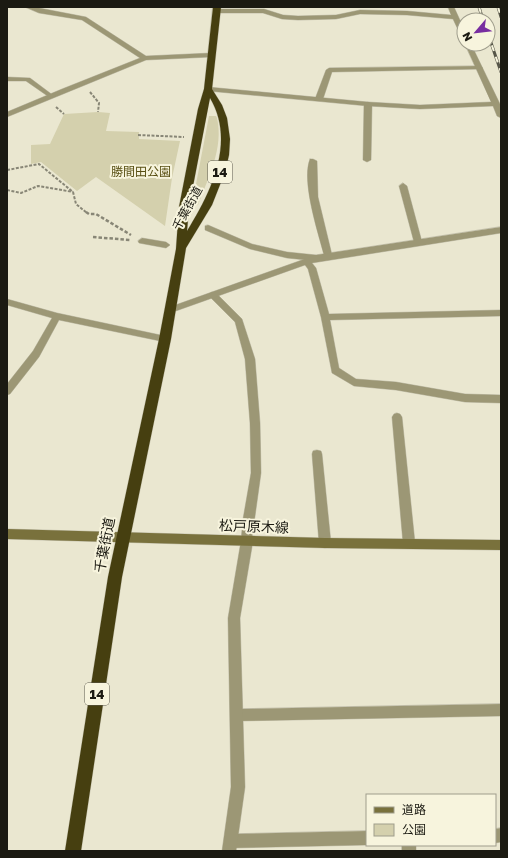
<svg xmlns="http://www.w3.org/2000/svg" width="508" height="858" viewBox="0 0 508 858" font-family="'Golos Text','Noto Sans JP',sans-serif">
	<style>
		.green { fill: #d4d0ad }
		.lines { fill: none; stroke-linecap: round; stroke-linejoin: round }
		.lane-casing { stroke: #c5c2ae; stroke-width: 1 }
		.street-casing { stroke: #c5c2ae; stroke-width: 1 }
		.secondary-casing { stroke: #c5c2ae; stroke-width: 1 }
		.highway-casing { stroke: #c5c2ae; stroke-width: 1 }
		.path-far1 { stroke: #888676; stroke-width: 2; stroke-dasharray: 3 1.5; stroke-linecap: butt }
		.path { stroke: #888676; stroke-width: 2.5; stroke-dasharray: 3.5 2; stroke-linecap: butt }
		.lane { fill: #9c9775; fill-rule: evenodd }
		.street { fill: #9c9775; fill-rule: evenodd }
		.secondary { fill: #79713c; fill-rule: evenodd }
		.highway { fill: #463f10; fill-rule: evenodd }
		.rail-casing { stroke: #565548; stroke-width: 3 }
		.rail { stroke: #f7f4dd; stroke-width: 2; stroke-dasharray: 6; stroke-linecap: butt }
		.labels { text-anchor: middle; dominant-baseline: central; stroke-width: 4; stroke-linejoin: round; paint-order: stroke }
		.far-park-label { font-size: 12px; fill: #584f13; stroke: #f7f4dd }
		.far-street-label { font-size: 12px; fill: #1b1a12; stroke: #f7f4dd }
		.shield { fill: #f7f4dd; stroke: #5d5b4f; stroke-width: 1 }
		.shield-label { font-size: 13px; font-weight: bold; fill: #1b1a12 }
		.street-label { font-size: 14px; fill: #1b1a12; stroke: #f7f4dd }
	</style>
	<rect width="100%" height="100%" fill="#eae7d0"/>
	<path class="green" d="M98,112L110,113L106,131L139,132V139L180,141L172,178L165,226L96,177L77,191L41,162L31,164V145L50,144L64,114Z
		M209,116H216L217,118C224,148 208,178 198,205L194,206L192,205Z"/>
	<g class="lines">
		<g class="lane-casing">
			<path id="lane" d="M480,66L483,68L482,69L332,72L323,99L319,101L315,99L326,70L329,68Z
				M7,77L30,78L54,96L49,97L26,81H7Z
				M368,102L372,104L371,160L367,162L363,160L364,104Z
				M310,159H313L317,161L318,197L332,255L328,258L324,255C318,232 301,181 310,159Z
				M403,183L407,186L422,242L418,245L414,242L399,186Z
				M208,225L252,244L287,252L316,255L320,258L316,261L287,258L250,249L205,230V226Z
				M213,292L216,293L242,319L255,359L260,423L261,473L251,545L247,546L243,545L241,541L243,519L251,473L250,423L245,359L235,322L210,297L209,295L210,293Z
				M397,413L400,414L402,417L415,543L413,547L409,548L405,547L403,543L392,417L394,414Z
				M317,450L321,451L322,454L331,543L329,547L325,548L321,547L319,543L312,454L313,451Z
				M501,704V716L237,721L233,719L231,715L233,711L237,709Z
				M501,828V842L495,843V829Z
				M367,831V845L231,848L226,846L224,841L226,836L231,834Z
				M402,845H416V851H402Z"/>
		</g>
		<g class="street-casing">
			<path id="street" d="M25,7H34L86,17L146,56L211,53L214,55L211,57L146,60L7,117V112L62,89L140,58L82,20L39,13Z
				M448,7H454L464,29V38L461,36L453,19L407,15L360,14L336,19L298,20L282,19L263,13H217L214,11L217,9H264L283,15L298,16L336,15L360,10L407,11L451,15Z
				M465,44H471L500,104L501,118L497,116L493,106L420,109L368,106L208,91L205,89L208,87L368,102L420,105L491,102Z
				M501,227V233L312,263L316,268L329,314L501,310V316L330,320L339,368L356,379L396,382L465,394L501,395V403L465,402L396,390L354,386L332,373L321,317L308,269L305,265L173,312L170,313L166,310L167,308L316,255Z
				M142,238L166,242L170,245L166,248L139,243L138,241Z
				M7,299L57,313L165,336L170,339L165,342L59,320L39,357L10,394L7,395V384L33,351L52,318L7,305Z
				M247,536L251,537L253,541L240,618L245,787L236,851H222L231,787L228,618L241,541L243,537Z"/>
		</g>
		<g class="secondary-casing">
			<path id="secondary" d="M7,529L325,538L501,540V550L325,548L7,539Z"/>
		</g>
		<g class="highway-casing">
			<path id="highway" d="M213,7H221L212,89L222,105L227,118L230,139L229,155L225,172L212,205L186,248L171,339L122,577L81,851H65L108,577L159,339L176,249L179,207L198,109L204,89ZM210,98C236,142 211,192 187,231L189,207Z"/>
		</g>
		<path class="path-far1" d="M90,92L99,103L98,112
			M56,107L64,114
			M138,135L184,137
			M7,170L39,164L73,192L76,204L87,213
			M7,190L21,193L38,186L73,192"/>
		<path class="path" d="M86,212L89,214H96L131,235
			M93,237L130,240"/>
		<use href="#lane" class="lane"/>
		<use href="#street" class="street"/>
		<use href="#secondary" class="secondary"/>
		<use href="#highway" class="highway"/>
		<g class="rail-casing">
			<path id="rail" d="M479,7L483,20
				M498,7L501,17
				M488,34L501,72"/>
		</g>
		<use href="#rail" class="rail"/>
	</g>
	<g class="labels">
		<g class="far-park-label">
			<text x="141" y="171">勝間田公園</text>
		</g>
		<g class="far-street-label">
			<text transform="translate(187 208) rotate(-61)">千葉街道</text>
		</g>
		<g class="shield">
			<rect x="208" y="161" width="24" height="22" rx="3"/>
			<rect x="85" y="683" width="24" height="22" rx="3"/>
		</g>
		<g class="shield-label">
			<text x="220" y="172">14</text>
			<text x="97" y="694">14</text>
		</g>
		<g class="street-label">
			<text transform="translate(254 526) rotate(2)">松戸原木線</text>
			<text transform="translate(104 545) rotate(-79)">千葉街道</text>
		</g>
	</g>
	<rect width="508" height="858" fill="none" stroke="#1b1a12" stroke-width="16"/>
	<rect x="366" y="794" width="130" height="52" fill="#f7f4dd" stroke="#9f9d8c"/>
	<rect x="374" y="807" width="20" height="6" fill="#79713c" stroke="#9f9d8c"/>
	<text x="402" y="814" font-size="12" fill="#1b1a12">道路</text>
	<rect x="374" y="824" width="20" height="12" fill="#d4d0ad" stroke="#9f9d8c"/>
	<text x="402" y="834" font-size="12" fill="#1b1a12">公園</text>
	<g transform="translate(476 32) rotate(242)"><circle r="19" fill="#f7f4dd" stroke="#9f9d8c"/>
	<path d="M0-3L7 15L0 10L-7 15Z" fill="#782ea0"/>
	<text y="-6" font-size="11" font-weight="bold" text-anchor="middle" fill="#1b1a12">N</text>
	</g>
</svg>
